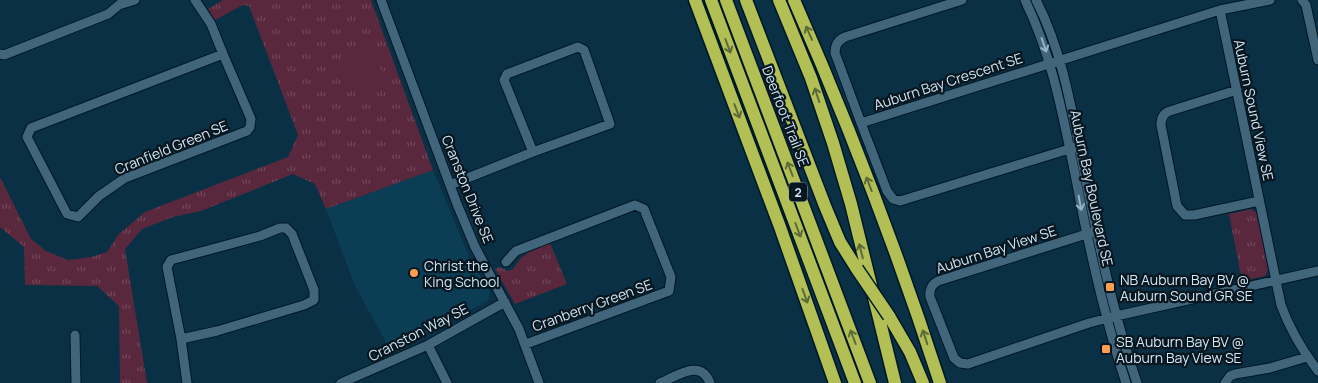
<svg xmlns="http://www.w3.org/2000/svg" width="1318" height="383" viewBox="0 0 1318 383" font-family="Manrope,sans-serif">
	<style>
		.built { fill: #0b3d54 }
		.grass { fill: url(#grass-tufts) }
		.garden { fill: #5a283d }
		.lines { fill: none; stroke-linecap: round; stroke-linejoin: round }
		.minor-casing { stroke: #001725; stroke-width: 11 }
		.highway-casing { stroke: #001725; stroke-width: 15 }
		.minor { stroke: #41667c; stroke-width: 9 }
		.highway { stroke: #b1bf55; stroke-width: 12 }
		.highway-bridge-casing { stroke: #001725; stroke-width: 15; stroke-linecap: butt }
		.highway-bridge { stroke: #b1bf55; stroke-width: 12 }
		.oneway { stroke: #5c6a3a }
		.oneway2 { stroke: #98b3c3 }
		.poi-dot { fill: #fd9d54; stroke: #07161f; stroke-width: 2 }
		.labels { text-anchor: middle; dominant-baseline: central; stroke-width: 4.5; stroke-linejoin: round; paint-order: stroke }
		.shield { fill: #07161f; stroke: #95a8b3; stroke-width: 1 }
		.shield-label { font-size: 12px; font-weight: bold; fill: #d2e6f3 }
		.street-label { font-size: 14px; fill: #d2e6f3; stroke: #07161f }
		.poi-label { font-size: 14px; fill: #d2e6f3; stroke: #07161f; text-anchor: start }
	</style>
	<defs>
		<pattern id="grass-tufts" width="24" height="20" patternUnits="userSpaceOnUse" patternTransform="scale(1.25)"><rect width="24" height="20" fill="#5a283d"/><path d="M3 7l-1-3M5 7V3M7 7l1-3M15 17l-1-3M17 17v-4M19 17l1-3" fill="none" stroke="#71475a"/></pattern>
	</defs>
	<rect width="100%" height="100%" fill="#093044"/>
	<path class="built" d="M433,170L470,259L490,292L489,300L392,353L355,286L326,209Z"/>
	<path class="grass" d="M223,0H371L433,170L326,209L315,184L293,174L201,211L173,217L142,229L125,249L147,383H120L119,306L97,286L25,285L24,247L0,227V177L31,239L46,251L68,260L91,257L107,252L118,235L145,212L288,157L298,135L249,6L243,5L215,20L208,9Z
		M1251,209L1257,213L1268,270L1265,276L1242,281L1229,214Z
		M550,243L567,284L515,304L495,269L499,267L508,271L513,269L520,259L529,252Z"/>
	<path class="garden" d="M367,53L375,56L386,80C381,84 375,90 369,91C342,98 332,61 355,54C358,53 364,53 367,53Z"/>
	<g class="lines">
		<g class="minor-casing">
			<path id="minor" d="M195,0L211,24L223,54
				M381,0L457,204L475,247L519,329L539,383
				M1025,0C1053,58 1063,117 1076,179C1089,248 1104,316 1126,383
				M1036,0C1062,51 1071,106 1082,161C1097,236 1112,311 1137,383
				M1302,0L1306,5L1318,60
				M122,4L135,0
				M1220,10L1270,0
				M0,54L4,55L108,14L125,0
				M223,54L251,119L250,127L247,131L125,178L99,196L78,217L67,214L27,137L31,128Z
				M1237,90L1170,111C1163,113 1161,118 1161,125L1177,206L1185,215H1194L1259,201
				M861,123L835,53C835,45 838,40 845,37L962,0
				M1079,146L900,201L893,199L887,191L861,123L1220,10L1281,305C1290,330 1302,350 1318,371
				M450,185L533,152L610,124L584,50L578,47L507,74L504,80L533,152
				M1096,231L938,281C932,284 929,290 930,297L954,358L960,363L968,364L1089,323L1116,316L1318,271
				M506,262L516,251L635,205L644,209L671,277L669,291L526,344
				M75,335L76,383
				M181,339L217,331L304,305L314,300V290L292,234L286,228H280L260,236L171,260L167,267L181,339L187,383
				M428,345L447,383
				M341,383L428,345L505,302
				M660,383C677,376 701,358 710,383
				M1225,383L1230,376L1235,374L1270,368L1307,357"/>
		</g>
		<g class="highway-casing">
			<path id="highway" d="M695,0L780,227L835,383
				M711,0L855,383
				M726,0L870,383
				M746,0L825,206L840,242L857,269
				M779,0L811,78L833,143L851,204L895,383
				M794,0C849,125 898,253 940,383
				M889,316L910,352L923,383"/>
		</g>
		<use href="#minor" class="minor"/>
		<use href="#highway" class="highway"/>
		<g class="highway-bridge-casing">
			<path id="highway-bridge" d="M857,269L889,316"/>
		</g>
		<use href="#highway-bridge" class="highway-bridge"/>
	</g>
	<defs><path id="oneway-shaft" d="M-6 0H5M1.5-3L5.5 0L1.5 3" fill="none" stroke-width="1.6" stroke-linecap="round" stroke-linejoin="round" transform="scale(1.25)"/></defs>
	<g class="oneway">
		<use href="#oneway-shaft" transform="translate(809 33) rotate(-114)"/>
		<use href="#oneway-shaft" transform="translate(728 46) rotate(69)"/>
		<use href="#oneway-shaft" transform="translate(817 95) rotate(-108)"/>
		<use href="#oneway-shaft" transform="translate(737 111) rotate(69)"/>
		<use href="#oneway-shaft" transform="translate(790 169) rotate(-111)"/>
		<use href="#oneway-shaft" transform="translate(869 184) rotate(-111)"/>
		<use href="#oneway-shaft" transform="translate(798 230) rotate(69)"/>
		<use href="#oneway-shaft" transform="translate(861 251) rotate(-104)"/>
		<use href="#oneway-shaft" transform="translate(805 296) rotate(70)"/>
		<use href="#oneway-shaft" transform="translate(853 337) rotate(-111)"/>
		<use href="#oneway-shaft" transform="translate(925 337) rotate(-108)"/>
	</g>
	<g class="oneway2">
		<use href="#oneway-shaft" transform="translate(1044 45) rotate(71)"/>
		<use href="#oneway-shaft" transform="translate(1080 203) rotate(79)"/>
	</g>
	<g class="poi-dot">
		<circle cx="414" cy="273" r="5"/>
		<rect x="1105" y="282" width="10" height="10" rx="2.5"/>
		<rect x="1101" y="344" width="10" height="10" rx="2.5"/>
	</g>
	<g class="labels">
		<rect class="shield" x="789" y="182.5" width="18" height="19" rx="4"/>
		<g class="shield-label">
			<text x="798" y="192">2</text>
		</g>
		<g class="street-label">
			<text transform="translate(948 81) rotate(-18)">Auburn Bay Crescent SE</text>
			<text transform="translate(1254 110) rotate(78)">Auburn Sound View SE</text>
			<text transform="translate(786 116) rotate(69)">Deerfoot Trail SE</text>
			<text transform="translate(171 147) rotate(-22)">Cranfield Green SE</text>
			<text transform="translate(1092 188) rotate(78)">Auburn Bay Boulevard SE</text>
			<text transform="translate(468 189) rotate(68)">Cranston Drive SE</text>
			<text transform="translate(996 249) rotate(-18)">Auburn Bay View SE</text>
			<text transform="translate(592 305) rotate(-20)">Cranberry Green SE</text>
			<text transform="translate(418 332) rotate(-27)">Cranston Way SE</text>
		</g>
		<g class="poi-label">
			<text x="424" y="265">Christ the<tspan x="424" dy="16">King School</tspan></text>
			<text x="1120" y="279">NB Auburn Bay BV @<tspan x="1120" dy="16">Auburn Sound GR SE</tspan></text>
			<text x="1116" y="341">SB Auburn Bay BV @<tspan x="1116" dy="16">Auburn Bay View SE</tspan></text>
		</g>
	</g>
</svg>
